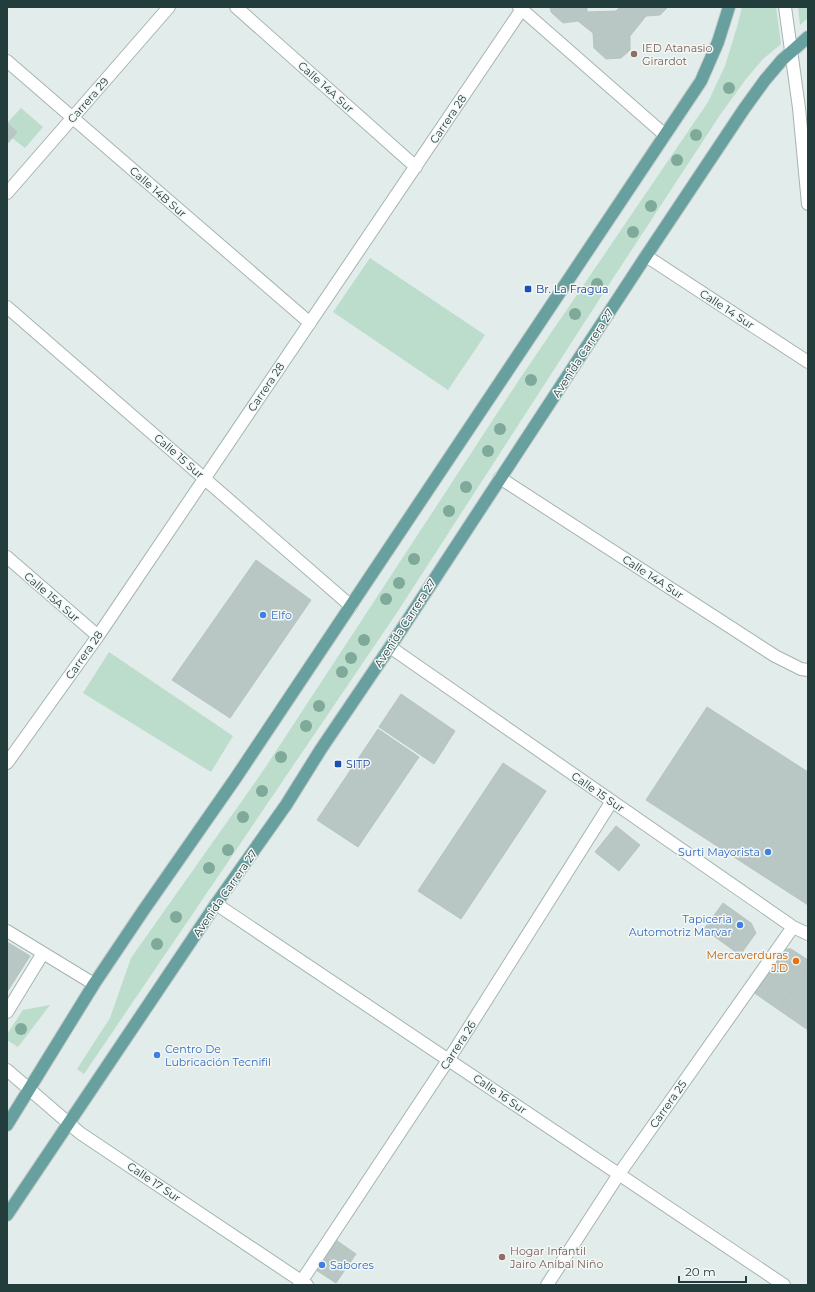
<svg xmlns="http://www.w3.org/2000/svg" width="815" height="1292" viewBox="0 0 815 1292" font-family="Montserrat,sans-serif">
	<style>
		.green { fill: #bcdccc }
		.building { fill: #b8c6c4; stroke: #b5c5c2 }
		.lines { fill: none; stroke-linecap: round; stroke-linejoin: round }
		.minor-casing { stroke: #a5b4b2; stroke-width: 14 }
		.major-casing { stroke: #c1c8c8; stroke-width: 14 }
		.minor { stroke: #fff; stroke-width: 12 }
		.major { stroke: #68a09f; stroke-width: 12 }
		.tree { fill: #7fa99a }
		.education-dot { fill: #8d6e63; stroke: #f3f8f7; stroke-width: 1.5 }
		.transit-dot { fill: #1a4fb4; stroke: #f3f8f7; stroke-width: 1.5 }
		.shop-dot { fill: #3f7fe0; stroke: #f3f8f7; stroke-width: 1.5 }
		.food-dot { fill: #e8710a; stroke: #f3f8f7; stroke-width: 1.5 }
		.labels { text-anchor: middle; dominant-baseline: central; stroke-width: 3; stroke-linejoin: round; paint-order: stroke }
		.education-label { font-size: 11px; fill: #785e54; stroke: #f3f8f7; text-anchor: start }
		.street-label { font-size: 11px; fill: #233c3c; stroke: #f3f8f7 }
		.transit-label { font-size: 11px; fill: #164399; stroke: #f3f8f7; text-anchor: start }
		.shop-label { font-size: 11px; fill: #366cbe; stroke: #f3f8f7; text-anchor: start }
		.food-label { font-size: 11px; fill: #c56008; stroke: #f3f8f7; text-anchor: end }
	</style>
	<rect width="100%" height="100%" fill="#e2ecea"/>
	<path class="green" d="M742,7H776L781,44L763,59L746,79L720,115L608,286L398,611L84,1074L77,1069L110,1018L131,958L263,771L521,377L708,102L725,66L737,27Z
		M798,7H808V18L800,25Z
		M21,108L43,127L25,148L12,138L17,132L7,123Z
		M370,258L485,335L448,390L333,312Z
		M109,652L233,736L211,772L83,693Z
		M50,1005L18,1047L7,1040V1034L23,1010Z"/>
	<path class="building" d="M550,7H587V12L616,11L620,7H668L660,15L646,16L630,36V50L621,58L606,59L594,48L593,33L578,21L563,23L551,12Z
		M7,123L17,132L7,144Z
		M256,560L311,600L230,718L172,680Z
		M401,694L455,731L434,764L379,727Z
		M707,707L808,772V905L646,800Z
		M378,729L419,757L358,847L317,820Z
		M503,763L546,791L461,919L418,891Z
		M616,826L640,845L619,871L595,852Z
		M723,903L751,923L756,933L740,955L704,929Z
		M7,942L30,956L7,992Z
		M783,949H791L808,960V968L779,1010L753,992Z
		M808,968V1030L779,1010Z
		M333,1238L356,1254L336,1283L313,1268Z"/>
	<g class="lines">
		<g class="minor-casing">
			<path id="minor" d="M236,7L416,167
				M519,7L665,135
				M785,7L799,108L808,204
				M7,61L310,323
				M7,193L169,7
				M646,256L808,362
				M7,307L351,606
				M500,478L775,656L801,669L808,670
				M7,557L98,636
				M390,647L793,927L808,934
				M7,763L98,636L522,9
				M216,904L784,1285
				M7,931L94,984
				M7,1012L43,953
				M7,1070L80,1133L307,1285
				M299,1285L456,1048L612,801
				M547,1285L619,1174L793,927"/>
		</g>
		<g class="major-casing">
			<path id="major" d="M7,1125L94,984L143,911L235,779L701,81L718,42L729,7
				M7,1215L216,904L286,805L321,749L390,647L646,256L744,109L765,80L782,60L808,37"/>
		</g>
		<use href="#minor" class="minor"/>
		<use href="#major" class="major"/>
	</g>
	<g class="tree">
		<circle cx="729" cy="88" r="6"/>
		<circle cx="696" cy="135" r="6"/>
		<circle cx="677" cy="160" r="6"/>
		<circle cx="651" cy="206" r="6"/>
		<circle cx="633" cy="232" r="6"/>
		<circle cx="597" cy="284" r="6"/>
		<circle cx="575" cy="314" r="6"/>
		<circle cx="531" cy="380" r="6"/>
		<circle cx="500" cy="429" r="6"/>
		<circle cx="488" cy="451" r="6"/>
		<circle cx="466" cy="487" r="6"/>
		<circle cx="449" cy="511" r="6"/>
		<circle cx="414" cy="559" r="6"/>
		<circle cx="399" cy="583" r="6"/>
		<circle cx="386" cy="599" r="6"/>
		<circle cx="364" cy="640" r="6"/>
		<circle cx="351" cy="658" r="6"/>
		<circle cx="342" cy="672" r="6"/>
		<circle cx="319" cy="706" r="6"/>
		<circle cx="306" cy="726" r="6"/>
		<circle cx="281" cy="757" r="6"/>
		<circle cx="262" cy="791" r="6"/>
		<circle cx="243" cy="817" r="6"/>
		<circle cx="228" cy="850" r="6"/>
		<circle cx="209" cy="868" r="6"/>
		<circle cx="176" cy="917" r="6"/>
		<circle cx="157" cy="944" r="6"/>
		<circle cx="21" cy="1029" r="6"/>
	</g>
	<g class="education-dot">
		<circle cx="634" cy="54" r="4"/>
		<circle cx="502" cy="1257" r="4"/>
	</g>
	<g class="transit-dot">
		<rect x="524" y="285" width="8" height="8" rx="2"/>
		<rect x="334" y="760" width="8" height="8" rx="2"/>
	</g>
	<g class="shop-dot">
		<circle cx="263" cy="615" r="4"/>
		<circle cx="768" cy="852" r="4"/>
		<circle cx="740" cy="925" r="4"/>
		<circle cx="157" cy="1055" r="4"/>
		<circle cx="322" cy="1265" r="4"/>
	</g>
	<circle class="food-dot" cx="796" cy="961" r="4"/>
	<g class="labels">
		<g class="education-label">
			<text x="642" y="48">IED Atanasio<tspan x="642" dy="13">Girardot</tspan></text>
			<text x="510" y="1251">Hogar Infantil<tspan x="510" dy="13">Jairo Anibal Niño</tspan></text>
		</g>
		<g class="street-label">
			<text transform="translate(326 87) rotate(42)">Calle 14A Sur</text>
			<text transform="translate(88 100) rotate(-49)">Carrera 29</text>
			<text transform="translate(448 119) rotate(-56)">Carrera 28</text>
			<text transform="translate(158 192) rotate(41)">Calle 14B Sur</text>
			<text transform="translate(727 309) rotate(33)">Calle 14 Sur</text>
			<text transform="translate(583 353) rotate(-57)">Avenida Carrera 27</text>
			<text transform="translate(266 387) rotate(-56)">Carrera 28</text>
			<text transform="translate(179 456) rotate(41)">Calle 15 Sur</text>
			<text transform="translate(653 577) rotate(33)">Calle 14A Sur</text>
			<text transform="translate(52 597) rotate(41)">Calle 15A Sur</text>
			<text transform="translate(405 623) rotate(-57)">Avenida Carrera 27</text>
			<text transform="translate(84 655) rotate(-55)">Carrera 28</text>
			<text transform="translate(598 792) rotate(35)">Calle 15 Sur</text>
			<text transform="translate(225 893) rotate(-55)">Avenida Carrera 27</text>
			<text transform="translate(458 1045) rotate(-57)">Carrera 26</text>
			<text transform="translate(500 1094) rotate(34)">Calle 16 Sur</text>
			<text transform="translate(668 1104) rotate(-55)">Carrera 25</text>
			<text transform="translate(154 1182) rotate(34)">Calle 17 Sur</text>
		</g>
		<g class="transit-label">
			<text x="536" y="289">Br. La Fragua</text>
			<text x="346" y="764">SITP</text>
		</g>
		<g class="shop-label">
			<text x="271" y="615">Elfo</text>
			<text x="760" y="852" text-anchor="end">Surti Mayorista</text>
			<text x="732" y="919" text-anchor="end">Tapiceria<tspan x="732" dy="13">Automotriz Marvar</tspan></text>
			<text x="165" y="1049">Centro De<tspan x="165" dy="13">Lubricación Tecnifil</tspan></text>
			<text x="330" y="1265">Sabores</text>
		</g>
		<g class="food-label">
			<text x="788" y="955">Mercaverduras<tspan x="788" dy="13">J.D</tspan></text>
		</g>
	</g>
	<rect width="815" height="1292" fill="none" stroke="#233c3c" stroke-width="16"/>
	<path d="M679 1276v6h67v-6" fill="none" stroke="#233c3c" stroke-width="2"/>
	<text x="685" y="1276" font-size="12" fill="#233c3c" stroke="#f3f8f7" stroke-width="3" paint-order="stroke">20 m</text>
</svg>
